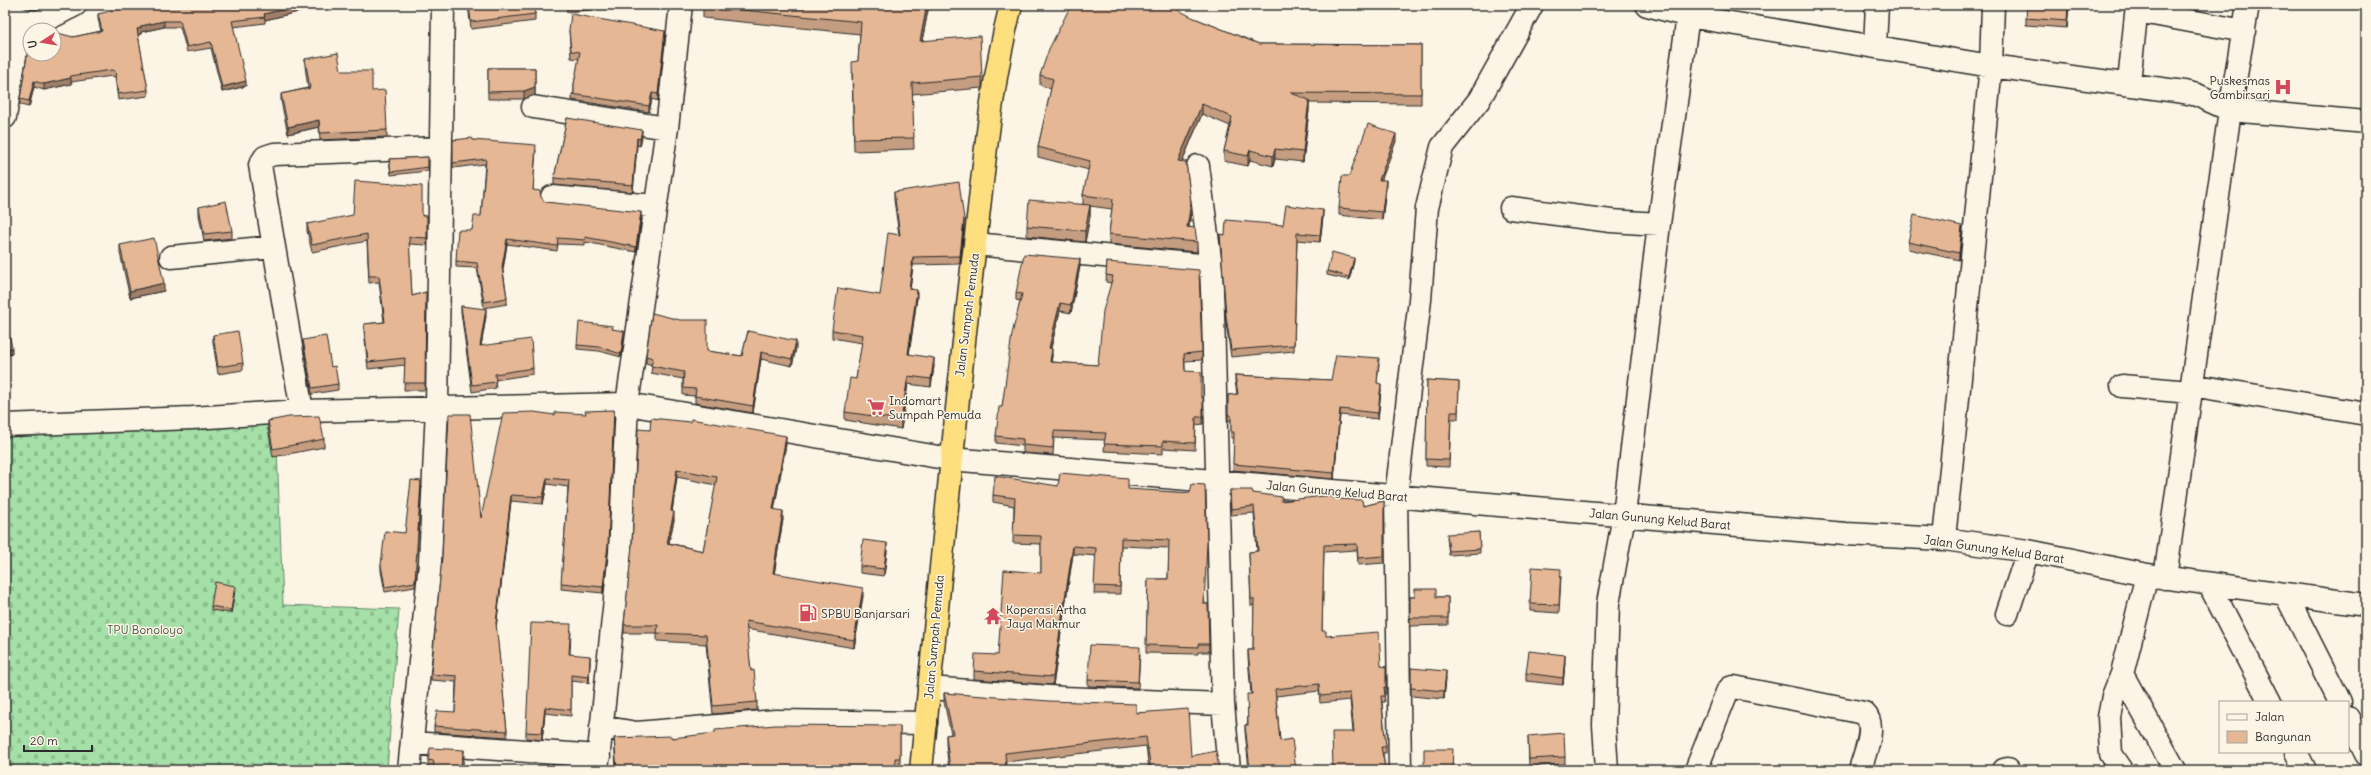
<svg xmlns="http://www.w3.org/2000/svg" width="2371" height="775" viewBox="0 0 2371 775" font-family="Delius,sans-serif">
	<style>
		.cemetery { fill: url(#cemetery-stones); stroke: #688669 }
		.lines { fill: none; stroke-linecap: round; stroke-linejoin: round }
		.street-casing { stroke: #2b2b2b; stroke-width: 25 }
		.highway-casing { stroke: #2b2b2b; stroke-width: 25 }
		.street { stroke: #fcf5e5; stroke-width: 22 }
		.highway { stroke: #fedf80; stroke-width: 22 }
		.wall { fill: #c59d80; stroke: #2b2b2b; fill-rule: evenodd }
		.shaded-wall { fill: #a08068; stroke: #2b2b2b }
		.building { fill: #e5b795; stroke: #2b2b2b; fill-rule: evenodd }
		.labels { text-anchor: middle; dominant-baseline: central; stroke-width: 3; stroke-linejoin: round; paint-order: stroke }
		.poi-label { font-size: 12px; fill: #2b2b2b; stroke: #fcf5e5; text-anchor: start }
		.street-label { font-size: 12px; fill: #2b2b2b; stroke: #fcf5e5 }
		.park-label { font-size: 12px; fill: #49584a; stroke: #fcf5e5 }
	</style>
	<defs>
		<pattern id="cemetery-stones" width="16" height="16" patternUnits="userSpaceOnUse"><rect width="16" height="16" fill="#a4e0a7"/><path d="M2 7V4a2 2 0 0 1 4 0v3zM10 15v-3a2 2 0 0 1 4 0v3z" fill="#8dc090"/></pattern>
	</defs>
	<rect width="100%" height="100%" fill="#fcf5e5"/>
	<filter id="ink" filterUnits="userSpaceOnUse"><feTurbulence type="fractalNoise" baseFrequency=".025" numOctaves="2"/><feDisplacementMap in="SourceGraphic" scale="8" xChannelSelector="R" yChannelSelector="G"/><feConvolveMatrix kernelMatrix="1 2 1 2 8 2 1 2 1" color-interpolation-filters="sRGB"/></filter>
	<g filter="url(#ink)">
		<path class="cemetery" d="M276,423L283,605L399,609L387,770H5V437Z"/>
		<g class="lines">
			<g class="street-casing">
				<path id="street" d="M1647,5L1688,16L1991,66L2184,92L2197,95L2230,110L2366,122
					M5,11C37,30 44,20 75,5
					M2137,11L2244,31
					M1875,46L1877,5
					M2130,73L2137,5
					M533,107L667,128
					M5,117L21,20
					M1198,166L1211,266L1213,314L1223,704L1229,770
					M552,197L655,206
					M1511,208L1611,221L1659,224
					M975,244L1211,266
					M171,257L273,247
					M2191,385L2366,414
					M2122,386L2190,392
					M302,411L260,165L265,157L274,154L441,148
					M5,425L192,418L302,411L627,404L950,459L1846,534L1944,539L2028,551L2147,575L2366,605
					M1944,539L1991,66L1993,5
					M2165,578L2230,110L2248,5
					M2209,584L2270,702
					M2286,595L2340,702
					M2007,614L2028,551
					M2122,674L2175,770
					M929,688L1063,698L1223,704
					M2348,718L2366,754
					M601,727L637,733L776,721L926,723
					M412,743L599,756
					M2296,752L2305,770
					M409,770L430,563L437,407L443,5
					M597,770L620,552L627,404L667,128L681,5
					M1400,770L1396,496L1420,300L1427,208L1442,147L1479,100L1532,5
					M1607,770L1604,725L1608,604L1624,515L1659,224L1688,16
					M1696,770L1727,692L1730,688L1734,687L1864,713C1878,726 1864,754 1860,770
					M2004,770L2008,769
					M2122,770L2111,754L2109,717L2113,696L2122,674L2147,575"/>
			</g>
			<g class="highway-casing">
				<path id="highway" d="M921,770C938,603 953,436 972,269C983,181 989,91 1011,5"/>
			</g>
			<use href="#street" class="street"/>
			<use href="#highway" class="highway"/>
		</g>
		<path class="wall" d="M468,5H534L535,14V21L471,29Z
			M566,5H649L567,12Z
			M703,5H929L922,41L982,77V88L912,94L914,149L854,151L852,73L858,61L860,34L703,18Z
			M2069,5L2067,28L2026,25V18Z
			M302,11L265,20V23L233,27L246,86L222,92L211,48L187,52L180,27H164L141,32V34L138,35L148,90V96L118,100L115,77L112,76L71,82V84L44,90L34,87L29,107L20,105V99L30,37H73L101,31L98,19V14Z
			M1194,18L1259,44L1421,45V104L1309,103V110L1303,162L1275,159L1273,166L1250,160L1248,166L1224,161V151L1230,126L1202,114L1182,162L1191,213L1189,227L1197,242V252L1109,244V234L1112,209L1090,206V216L1085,242L1027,236V226L1083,204V195L1089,170L1038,157V147L1051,89L1040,85V75Z
			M569,30L665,38L658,101L652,99L649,112L572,100V94L574,93V84L579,59L571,58Z
			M305,59L341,71L372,91L387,130V137L320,140L319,127L288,134L281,101V94L308,88L305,66Z
			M488,68H535V95L524,99H488Z
			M567,118L642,137L640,146L637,145L633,192L554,185V178Z
			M453,140H473L536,150L533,190L545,202L641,217L636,252L585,242V245L558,244L557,251L507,244L503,270L507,298V304L484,308L477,268L456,267V261L472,230L481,216L485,164L453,168Z
			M1396,141L1381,180L1386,188L1382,220L1339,215V208L1349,176Z
			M428,157V171L391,175L389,159Z
			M894,192L964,227L960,264L913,265L910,289L917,298L909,354L934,366L931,387L908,384L901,429L845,420V412L856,379L862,343L832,338V330L880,295L899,235L894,200Z
			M199,207L232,231V238L204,241L199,215Z
			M422,216H427V245L409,244L412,296L426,292L425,390H404L405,365L368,369L364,331V324L384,322L379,282L369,283L367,241L312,252L307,231V224Z
			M1323,217L1320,242L1297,240L1294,351L1231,357L1226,323L1220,234L1225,235L1283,225Z
			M1962,234L1959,260L1908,249V242Z
			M120,245L164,291L130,298L120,253Z
			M1354,261L1349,280L1327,275V271Z
			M1107,262L1202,352V360L1185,361V371L1201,397H1203V424L1196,425L1195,450L1163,448V454L1104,451L1105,440L1054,438L1053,455L1023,453V446L996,443V436L1002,407L1020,301L1016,300V293L1080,266L1071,313L1060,311L1051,348L1052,356L1051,362L1098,365L1111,283L1106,282Z
			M461,306L486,316L481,346L533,368V374L495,380L496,388L472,392L461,312Z
			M613,329L624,335L621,357L599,351L577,349V345Z
			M748,331L796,348L792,366L761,359L753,413L695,403V396L683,395V379L651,373L652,365L646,363V356L707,351L742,356Z
			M213,335L243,363V370L218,374L213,342Z
			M303,340L331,367L338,384V390L312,394L303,345Z
			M1379,364L1377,383L1381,390L1378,419L1340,415L1334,479L1233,470L1234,438H1231V420L1228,421V395L1237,394L1235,381V375L1331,380Z
			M1427,380L1459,382L1458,419H1451L1449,467L1426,466Z
			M555,415L614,417L608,551L603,593L561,589L568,487L547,484L543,504L511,501L496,626L507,731V737L434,732V726L455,712L456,682L431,680V674L481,518Z
			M268,421L324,439V447L273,457L268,428Z
			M650,430L786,444L774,509L783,519L774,574L863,596L854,648L746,629L751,671L757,702V710L713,714L706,644L657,641V633H624V625ZM677,477L716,485L703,551L669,543L674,520L672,511Z
			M421,486L415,587L385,592L381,571V565L405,533Z
			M1058,486L1190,493L1205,604H1208L1209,652H1198V654L1146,653L1148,579H1168L1169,548L1121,546L1120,594H1094L1096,556L1073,554L1053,685L974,679V671L998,655L1041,573V544L1013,543L1014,506L993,502V495Z
			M1230,490L1253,493L1281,501L1335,499L1363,506L1384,501V563L1358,565L1357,550L1324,552L1322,631L1326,636L1381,666L1386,667V694L1384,693L1385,702H1382L1386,747V753H1383L1385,770H1333L1353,732L1350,700L1320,703L1319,691L1276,696L1280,741L1296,770H1318H1249L1245,731V725H1247L1251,694L1248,657V650H1253L1254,605L1251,606L1249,552L1257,551L1254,513L1231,515Z
			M1479,532L1480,553L1449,555L1447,537Z
			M887,551L884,576L860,573V566Z
			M1561,576L1559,613L1530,611V604Z
			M235,590L231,613L211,610V606Z
			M1410,597H1448V625L1410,626Z
			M571,630L570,654L590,662L589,683L571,681V716L545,713L542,740L526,738V732Z
			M1140,654L1138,688L1088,686V680Z
			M1565,662L1563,685L1526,681V673Z
			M1411,668L1446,678L1444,699L1411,696Z
			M944,693L1136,713L1191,756L1219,768L1222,770H1149L1146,746L1005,762L1006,768L1050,770H949L946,744V735L951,734L944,702Z
			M900,726V767H896V770H616L614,738H672Z
			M1528,736L1565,757V764L1529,767Z
			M464,759L433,770L428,769V760Z"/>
		<path class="shaded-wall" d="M302,5V11L265,20L264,14Z
			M927,5H929L920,52V41Z
			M2068,5H2069L2067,28V21Z
			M164,21V27L141,32V34L137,35V29L141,26Z
			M665,31V38L658,101V94Z
			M71,78V84L44,90V84Z
			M34,81V87L29,107V101Z
			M246,81V86L222,92V87Z
			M535,87V95L524,99V91Z
			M652,93V99L649,112V106Z
			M1309,100V110L1303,162V152Z
			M1202,104V114L1178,171V161Z
			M319,120V127L288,134V127Z
			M642,130V137L640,146V139Z
			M1396,134V141L1379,187V180Z
			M637,138V145L633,192V185Z
			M1275,149V159L1273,166V156Z
			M1250,150V160L1248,166V156Z
			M1386,180V188L1382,220V212Z
			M1191,203V213L1187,237V227Z
			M1090,205V216L1085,242V231Z
			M1323,210V217L1320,242V235Z
			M641,212V217L636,252V247Z
			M964,219V227L960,264V256Z
			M1962,226V234L1959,260V253Z
			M507,239V244L502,273V267Z
			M913,257V265L909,297V289Z
			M1354,258V261L1349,280V277Z
			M1080,259V266L1071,313V305Z
			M164,283V291L130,298V291Z
			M917,290V298L908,362V354Z
			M1060,303V311L1049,355V348Z
			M486,309V316L480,352V346Z
			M624,331V335L621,357V354Z
			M796,341V348L792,366V359Z
			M12,348V354L5,356V349Z
			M1052,349V356L1050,369V362Z
			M761,352V359L753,413V406Z
			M934,358V366L931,387V379Z
			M908,376V384L901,429V420Z
			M1381,384V390L1378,419V413Z
			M1340,409V415L1334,479V473Z
			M614,410L608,551L603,593V587Z
			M786,436V444L773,517V509Z
			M677,469V477L671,519V511Z
			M547,478V484L543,504V497Z
			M511,495V501L496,629V623Z
			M783,511V519L773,581V573Z
			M674,512V520L667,551V543Z
			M887,543V551L884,576V569Z
			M1073,546V554L1053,685V677Z
			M235,586V590L231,613V610Z
			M863,588V596L854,648V640Z
			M1565,655V662L1563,685V678Z
			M590,656V662L589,683V677Z
			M1446,671V678L1444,699V691Z
			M545,707V713L542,740V733Z
			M464,750V759L462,770H460Z"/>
		<path class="building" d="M135,5H302L264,14L265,17L232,21L246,81L222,87L211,42L187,47L180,21H164L141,26V28L137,29L148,90L118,94L115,71L112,70L70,76L71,78L44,84L34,81L29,101L20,99L30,37V54H54V32L73,37L102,31L98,14Z
			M469,5H534L535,14L471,22Z
			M703,5H927L920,41L980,36L982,77L912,83L914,138L854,139L852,62L858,61L861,22L703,6Z
			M1071,5H1168L1194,18L1259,44L1421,45V94L1291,93L1309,100L1303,152L1275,149L1273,156L1250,150L1248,156L1224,151L1232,117L1202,104L1178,161L1186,162L1191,203L1187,227L1195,228L1197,242L1109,234L1113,199L1083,195L1090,161L1038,147L1053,79L1040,75L1049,49Z
			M2027,5H2068L2067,21L2026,18Z
			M571,14L665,31L658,94L652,93L649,106L572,94L574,93V84L580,52L571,51L569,30Z
			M31,28H39L47,30H31Z
			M338,53L341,71H372V91L385,90L387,130L320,133L319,120L288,127L281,94L310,88L305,59Z
			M488,68H535V87L524,91L488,92Z
			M567,118L642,130L640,139L637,138L633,185L554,178Z
			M1368,124L1396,134L1379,180H1386L1382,212L1339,208L1342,176H1349Z
			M472,138L473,140L536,145L533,190L540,191L541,197L545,202L641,212L636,247L585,237V240L558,238L557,246L507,239L502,267L507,298L484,302L477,263L456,261L458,230H472L474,216H481L486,159L453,163V140Z
			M428,157V167L391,172L389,159Z
			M355,181L422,186V216H427V238L409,237L412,296L426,292L425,383H404L405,358L368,362L364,324L385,322L379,276H369L367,234L312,245L307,224L353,215Z
			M959,182L964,219L960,256L913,257L909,289L917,290L908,354L934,358L931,379L908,376L901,420L845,412L850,378L856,379L863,335L832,330L838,288L880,295L888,233L900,235L894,192Z
			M1029,200L1090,205L1085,231L1027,226Z
			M226,201L232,231L204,234L199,207Z
			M1286,205L1323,210L1320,235L1297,233L1294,345L1231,350L1226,316L1220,234L1225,235L1226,220L1283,225Z
			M1914,215L1962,226L1959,253L1908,242Z
			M154,238L164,283L130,291L120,245Z
			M1332,252L1354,258L1349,277L1327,271Z
			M1024,254L1080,259L1071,305L1060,303L1049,348L1052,349L1050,362L1098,365L1103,311L1113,276L1106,275L1107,262L1199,270L1202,352L1184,354L1185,371L1201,372V397H1203V417H1196L1195,443L1163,441V446L1104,444L1106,433L1054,431L1053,448L1023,445V439L996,436L999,407H1002L1012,334L1022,294L1016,293Z
			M461,306L486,309L480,346L531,339L533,368L495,374L496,382L472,385Z
			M652,313L680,320H707V351L742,356L748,331L796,341L792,359L761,352L753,406L695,396L696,389L683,388L684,372L651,366L653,358L646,356Z
			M5,315L12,348L5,349Z
			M579,322L613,326L612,329L624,331L621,354L599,347L577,345Z
			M238,331L243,363L218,367L213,335Z
			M326,336L331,367L335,366L338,384L312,388L303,340Z
			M1336,355L1379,358L1377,383L1381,384L1378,413L1340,409L1334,473L1233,464L1234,432H1231V415H1228V395L1238,394L1235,375L1331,380Z
			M1427,380L1459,382L1458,412H1451L1449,460L1426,459Z
			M614,410L608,545L603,587L561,583L569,480L547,478L543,497L511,495L496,623L507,731L434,726L437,711L455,712L457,676L431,674L442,557L449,414H470L481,518L503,413L534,412L555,415V412L586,414L585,411Z
			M319,416L324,439L273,449L268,421L289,417Z
			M651,418L690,422L691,419L786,436L773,509L783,511L773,573L863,588L854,640L746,621L751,671L754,670L757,702L713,706L706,635L657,633L658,625H624L632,545L638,429L650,430ZM677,469L717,477L703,551L667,543L674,512L671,511Z
			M1060,473L1128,479V489L1190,493L1192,484L1205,485L1207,544L1204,604H1208L1209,644H1198V647L1146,645L1148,579H1168L1169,540L1121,538L1120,587L1094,586L1096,548L1073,546L1053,677L974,671L975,654L998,655L1004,570L1041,573V536L1013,535L1015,498L993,495L995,476L1058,486Z
			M411,480L421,481L415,582L385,587L381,565L385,531L405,533Z
			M1230,490H1252L1253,493L1282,497L1281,501L1324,496L1335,497L1334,499L1362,500L1363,506L1384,501V556L1358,558L1357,544L1324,545L1322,631H1326V636L1379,632L1381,666L1386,667V687H1384L1385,696H1381L1386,747H1381L1385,767L1363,770H1333L1332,732H1354L1350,693L1320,696L1319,684L1275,689L1280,741L1292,739L1296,770L1317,766L1318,770H1250L1245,725H1248L1247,694H1252L1248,650H1253L1254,599H1251L1249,552L1258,551L1254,506L1231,509Z
			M1479,532L1480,549L1449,551L1447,534Z
			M863,540L887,543L884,569L860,566Z
			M1532,567L1561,569L1559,605L1530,604Z
			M215,582L235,586L231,610L211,606Z
			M1415,589H1436V597H1448V618H1410V597H1415Z
			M531,623L571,624L569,654L590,656L589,677L571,675V710L545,707L542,733L526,732Z
			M1090,645L1140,647L1138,682L1088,680Z
			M1529,651L1565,655L1563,678L1526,673Z
			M1411,668L1446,671L1444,691L1411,688Z
			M944,693L1049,701L1136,704V713L1188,709L1191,756L1216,751L1219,768L1222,770H1151L1146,737L1005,753L1006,768L1050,770H950L946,735L953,734Z
			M776,725L900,726V758H895L896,770H617L614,738L671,736L672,738L715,733V730Z
			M1564,733L1565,757L1529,759L1528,736Z
			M430,748L464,750L460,770H433L434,761L428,760Z
			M1424,749H1453L1452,770H1424Z"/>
	</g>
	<defs>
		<g id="hospital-bare" transform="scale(1.38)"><path d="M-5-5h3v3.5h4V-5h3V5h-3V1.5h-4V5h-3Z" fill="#d1495b" stroke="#fcf5e5" stroke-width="2.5" paint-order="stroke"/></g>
		<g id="supermarket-bare" transform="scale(1.38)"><path d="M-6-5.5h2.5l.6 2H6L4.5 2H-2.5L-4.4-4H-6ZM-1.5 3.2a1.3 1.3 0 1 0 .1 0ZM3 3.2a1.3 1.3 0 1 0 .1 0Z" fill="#d1495b" stroke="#fcf5e5" stroke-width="2.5" paint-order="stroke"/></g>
		<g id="fuel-bare" transform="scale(1.38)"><path d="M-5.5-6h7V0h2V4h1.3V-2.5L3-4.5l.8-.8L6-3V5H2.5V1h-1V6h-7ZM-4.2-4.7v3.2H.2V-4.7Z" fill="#d1495b" stroke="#fcf5e5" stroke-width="2.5" paint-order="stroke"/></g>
		<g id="temple-bare" transform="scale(1.38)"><path d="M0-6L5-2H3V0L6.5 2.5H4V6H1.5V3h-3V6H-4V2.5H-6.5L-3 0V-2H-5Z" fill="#d1495b" stroke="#fcf5e5" stroke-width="2.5" paint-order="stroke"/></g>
	</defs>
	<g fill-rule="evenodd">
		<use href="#hospital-bare" x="2283" y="87"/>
		<use href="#supermarket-bare" x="876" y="407"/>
		<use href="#fuel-bare" x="808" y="613"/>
		<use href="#temple-bare" x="993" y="616"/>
	</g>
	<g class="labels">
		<g class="poi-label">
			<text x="2270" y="80" text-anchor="end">Puskesmas<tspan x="2270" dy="14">Gambirsari</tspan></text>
			<text x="889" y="400">Indomart<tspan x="889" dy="14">Sumpah Pemuda</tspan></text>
			<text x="1006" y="609">Koperasi Artha<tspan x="1006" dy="14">Jaya Makmur</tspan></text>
			<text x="821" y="613">SPBU Banjarsari</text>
		</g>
		<g class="street-label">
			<text transform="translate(967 315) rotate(-83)">Jalan Sumpah Pemuda</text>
			<text transform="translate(1337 491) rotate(5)">Jalan Gunung Kelud Barat</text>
			<text transform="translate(1660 519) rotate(5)">Jalan Gunung Kelud Barat</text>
			<text transform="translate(1994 549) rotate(8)">Jalan Gunung Kelud Barat</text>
			<text transform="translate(934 637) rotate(-85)">Jalan Sumpah Pemuda</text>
		</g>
		<g class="park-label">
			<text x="145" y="629">TPU Bonoloyo</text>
		</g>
	</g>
	<rect width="2371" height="775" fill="none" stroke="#fcf5e5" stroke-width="20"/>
	<rect x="10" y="10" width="2351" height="755" fill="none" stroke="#2b2b2b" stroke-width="1.5" filter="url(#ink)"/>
	<rect x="2219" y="701" width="130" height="52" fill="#fcf5e5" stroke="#a8a49b"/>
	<rect x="2227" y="714" width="20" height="6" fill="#fcf5e5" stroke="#a8a49b"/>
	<text x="2255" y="721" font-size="12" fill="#2b2b2b">Jalan</text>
	<rect x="2227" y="731" width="20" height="12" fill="#e5b795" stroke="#a8a49b"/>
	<text x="2255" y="741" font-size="12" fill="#2b2b2b">Bangunan</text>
	<g transform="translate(42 42) rotate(258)"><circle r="19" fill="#fcf5e5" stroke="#a8a49b"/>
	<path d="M0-3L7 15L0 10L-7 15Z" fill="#d1495b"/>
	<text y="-6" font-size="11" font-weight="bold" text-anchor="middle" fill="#2b2b2b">U</text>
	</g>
	<path d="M24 745v6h68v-6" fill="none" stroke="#2b2b2b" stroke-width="2"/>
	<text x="30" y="745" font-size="12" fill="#2b2b2b" stroke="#fcf5e5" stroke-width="3" paint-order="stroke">20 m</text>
</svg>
